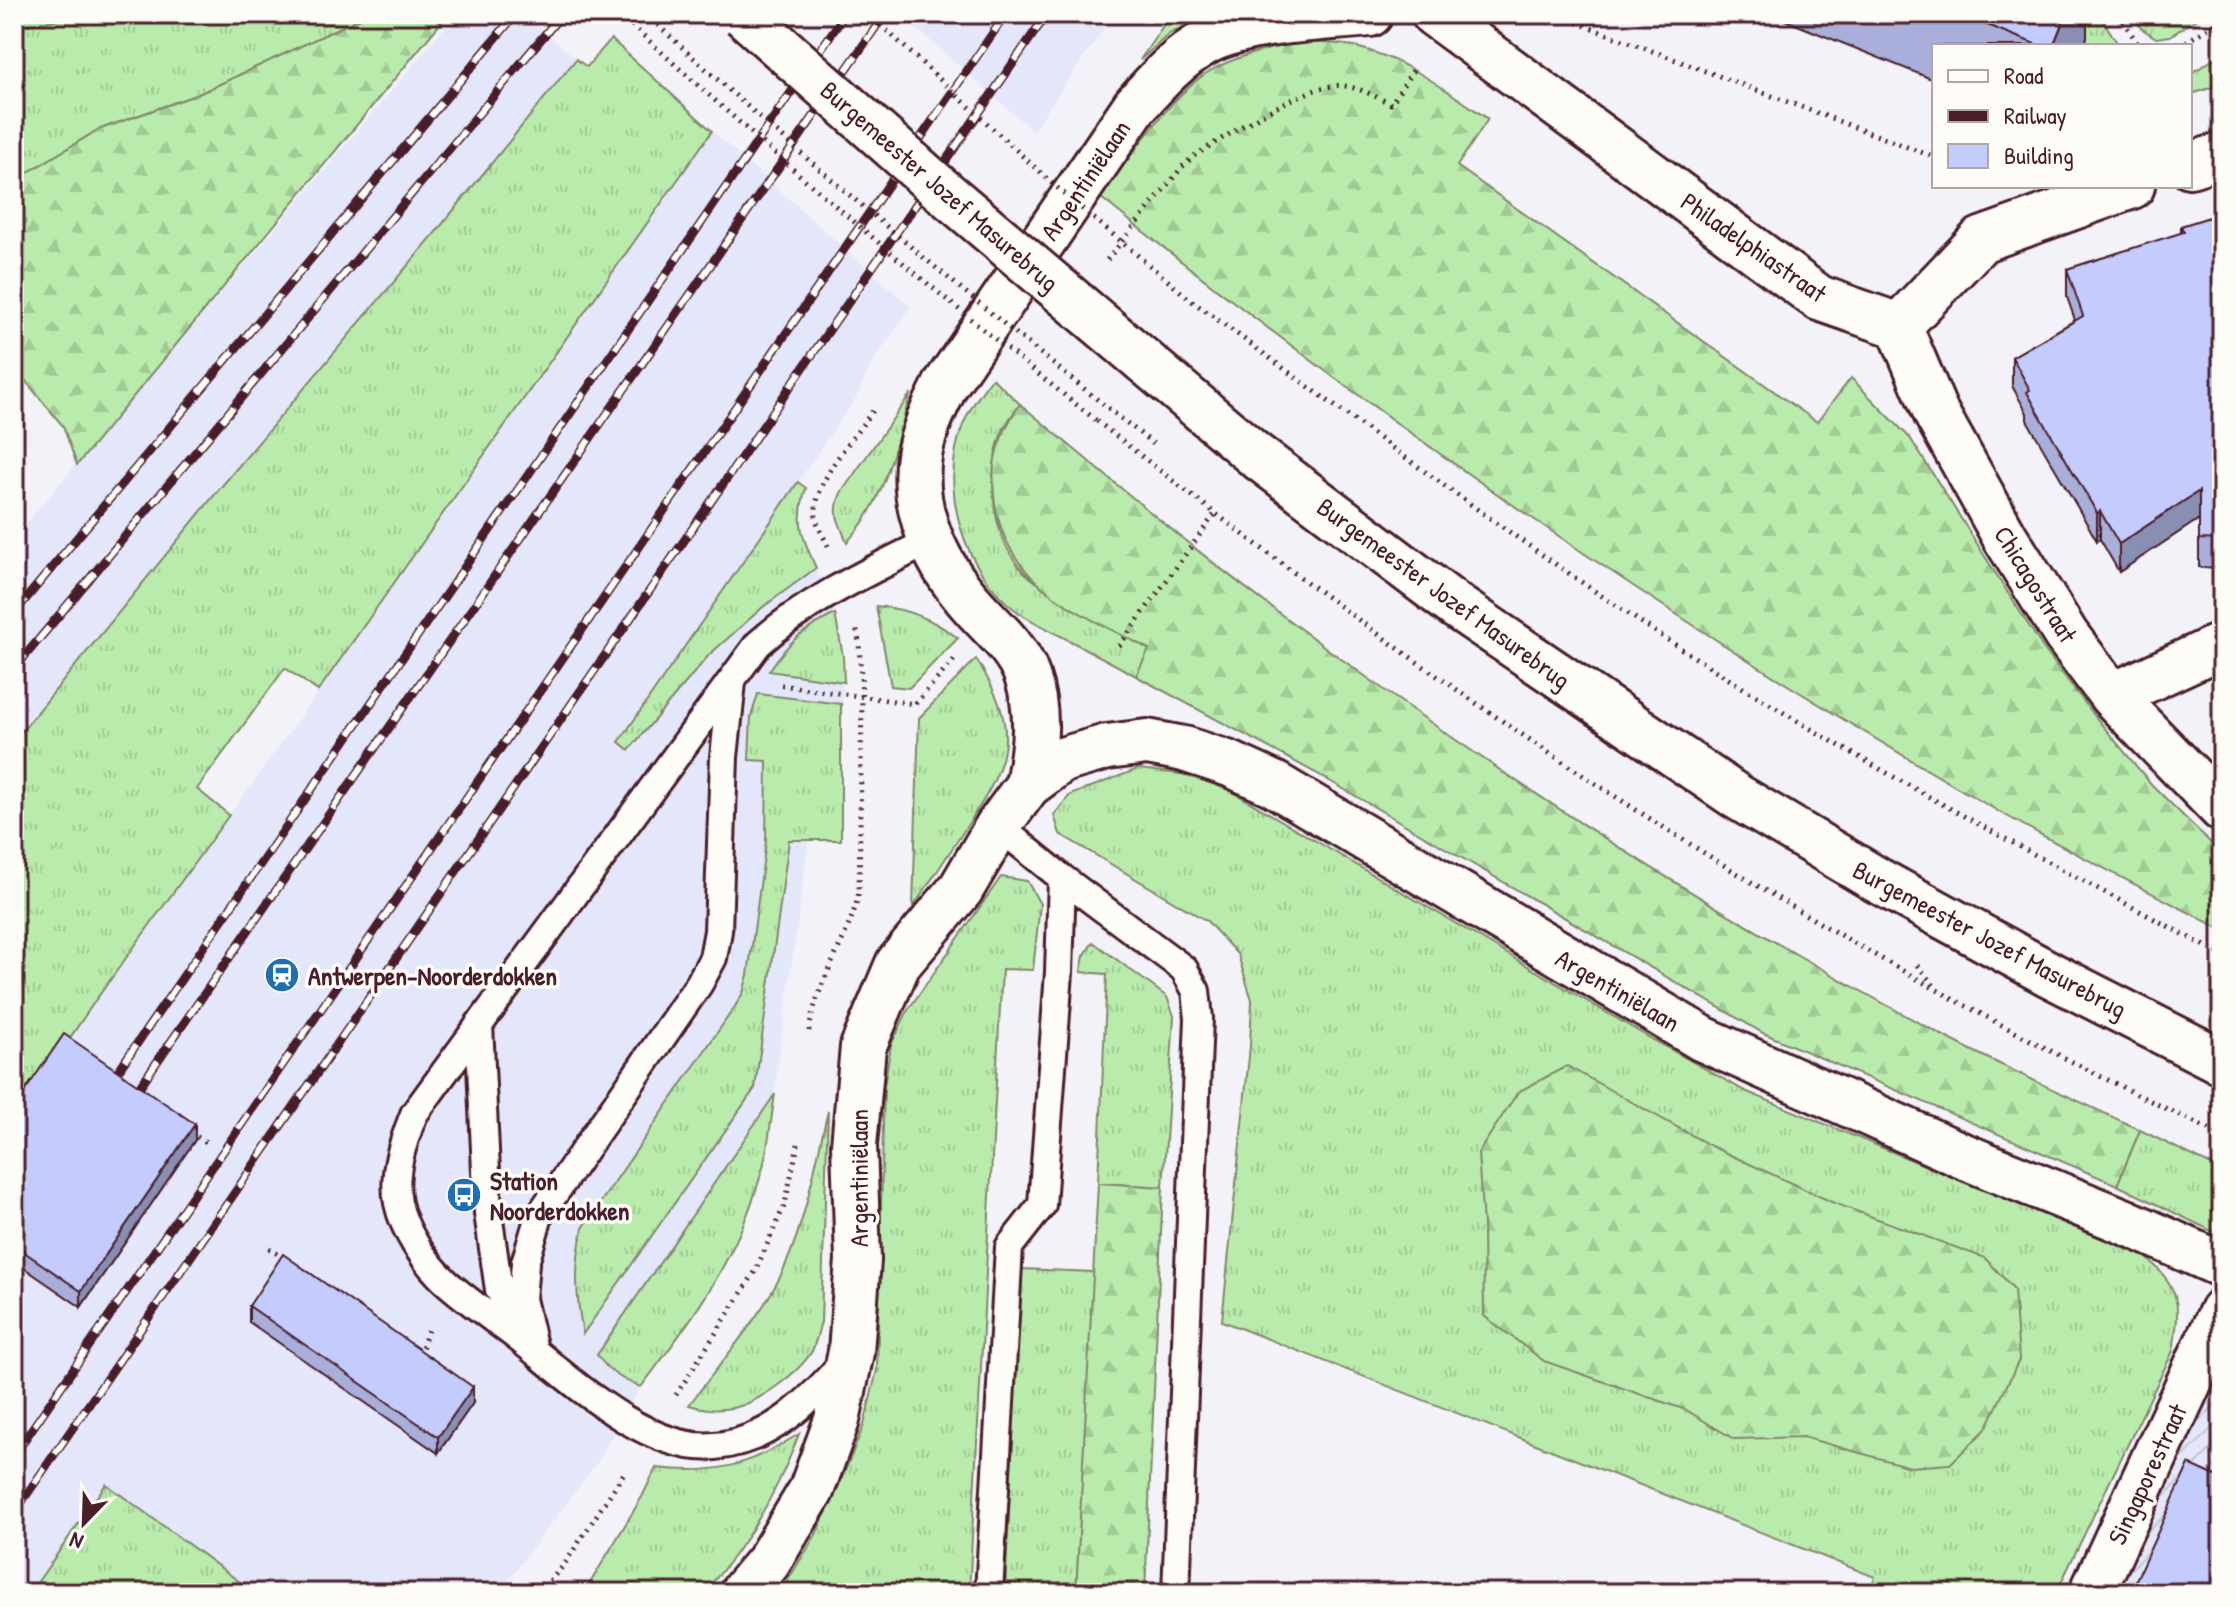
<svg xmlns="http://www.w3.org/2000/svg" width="2236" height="1607" viewBox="0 0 2236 1607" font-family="'Patrick Hand',sans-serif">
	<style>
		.built { fill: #e4e7fa }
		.industrial { fill: url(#industrial-furrows) }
		.grass { fill: url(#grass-tufts); stroke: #82866c; stroke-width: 2 }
		.forest { fill: url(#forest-firs); stroke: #82866c; stroke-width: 2 }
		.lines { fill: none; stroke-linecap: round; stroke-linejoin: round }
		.lane-casing { stroke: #4a1f2b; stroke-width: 32 }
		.street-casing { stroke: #4a1f2b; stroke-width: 50 }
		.secondary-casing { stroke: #4a1f2b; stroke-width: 50 }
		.path { stroke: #4a1f2b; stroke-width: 5; stroke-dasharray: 2 6; stroke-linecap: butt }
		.lane { stroke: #fdfcf7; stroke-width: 26 }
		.street { stroke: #fdfcf7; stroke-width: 44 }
		.secondary { stroke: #fdfcf7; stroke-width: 44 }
		.rail-casing { stroke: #4a1f2b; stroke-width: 9 }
		.rail { stroke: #fdfcf7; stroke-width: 6; stroke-dasharray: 18; stroke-linecap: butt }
		.secondary-bridge-casing { stroke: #4a1f2b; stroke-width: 50; stroke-linecap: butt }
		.path-bridge { stroke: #4a1f2b; stroke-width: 5; stroke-dasharray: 2 6; stroke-linecap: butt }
		.secondary-bridge { stroke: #fdfcf7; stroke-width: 44 }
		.wall { fill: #a9afda; stroke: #4a1f2b; stroke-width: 2 }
		.shaded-wall { fill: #898fb2; stroke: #4a1f2b; stroke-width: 2 }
		.building { fill: #c4ccfe; stroke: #4a1f2b; stroke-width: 2 }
		.labels { text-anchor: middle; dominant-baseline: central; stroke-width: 7; stroke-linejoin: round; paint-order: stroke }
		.street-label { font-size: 26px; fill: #4a1f2b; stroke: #fdfcf7 }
		.poi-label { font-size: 26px; font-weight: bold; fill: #4a1f2b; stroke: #fdfcf7; text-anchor: start }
	</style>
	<defs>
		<pattern id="industrial-furrows" width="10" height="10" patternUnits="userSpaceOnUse" patternTransform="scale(2)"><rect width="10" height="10" fill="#e4e7fa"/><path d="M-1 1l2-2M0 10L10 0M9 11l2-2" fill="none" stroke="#c5c6d6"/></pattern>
		<pattern id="grass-tufts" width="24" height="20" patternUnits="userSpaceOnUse" patternTransform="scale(2)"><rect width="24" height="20" fill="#b9ecac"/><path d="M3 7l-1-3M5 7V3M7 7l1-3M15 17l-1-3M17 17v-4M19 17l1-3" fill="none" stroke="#a1ca94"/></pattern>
		<pattern id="forest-firs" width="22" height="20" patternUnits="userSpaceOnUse" patternTransform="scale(2)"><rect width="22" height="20" fill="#b9ecac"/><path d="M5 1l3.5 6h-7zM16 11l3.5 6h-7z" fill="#a1ca94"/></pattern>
	</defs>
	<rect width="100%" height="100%" fill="#f2f2f8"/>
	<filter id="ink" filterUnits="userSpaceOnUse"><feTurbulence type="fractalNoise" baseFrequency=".0125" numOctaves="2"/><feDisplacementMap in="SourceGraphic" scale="16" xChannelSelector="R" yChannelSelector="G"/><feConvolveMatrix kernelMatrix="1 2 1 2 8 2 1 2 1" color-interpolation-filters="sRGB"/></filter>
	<g filter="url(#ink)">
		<path class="built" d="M456,14H524L577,59L14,741V538Z
			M900,14H1114L1033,131Z
			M712,131L911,307L872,363L856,398L798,482L806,488L801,502V533L835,614L843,656L841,840H809L764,1165L748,1214L727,1261L699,1310L641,1387L597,1463L498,1593H255L106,1484L30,1593H14V1120L95,1001L365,627Z"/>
		<path class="industrial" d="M2222,1339V1593H2069L2186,1346Z"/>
		<path class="grass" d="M91,14H369L201,93L98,130L14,181V27Z
			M1171,14H1208L1169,34L1140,60Z
			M2029,14H2099L2119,46H2017Z
			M2133,14H2205L2170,36L2156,38L2141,28Z
			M611,39L712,131L318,691L285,668L197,789L229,815L95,1001L14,1120V741L221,487L436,232L576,59L587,67Z
			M2222,54V84L2195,93L2190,85V74Z
			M992,378L1020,404C1015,412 1007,421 1003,430C984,475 991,547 1032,579C1067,605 1112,627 1150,650L1136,676C1109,661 1082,647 1055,633C1043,626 1029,620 1018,612C963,572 938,488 963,425C970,407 981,393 992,378Z
			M911,393C895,444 886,502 847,542C839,522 832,514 841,493Z
			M798,482L806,488C795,522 802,537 816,568L763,607L709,655L629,750L619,742Z
			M876,606C908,609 933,619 958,638L909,688L891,686Z
			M835,614L843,656L844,682L769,671C790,640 801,631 835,614Z
			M976,659C1022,731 1010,762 965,829C948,855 931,881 913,907L919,718Z
			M758,694L841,704V840H789L755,1088L583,1334C576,1297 574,1265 583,1228L734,1008L743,993L748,975L766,841L767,761L749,760L751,717Z
			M1138,769L1189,775L1231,791L1648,1037L1745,1091L2146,1257C2182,1290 2180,1304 2173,1351L2056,1593H1869L1875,1577L1222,1321L1250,1046L1252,1000L1238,955L1207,921L1060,834L1054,815L1070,795Z
			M1001,877L1027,881L1040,904L1033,970L1002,969L969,1593H780L815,1536L840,1483L864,1425L877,1370L884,1086L891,1045L908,1010Z
			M1093,942L1167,997L1174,1016L1163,1187L1098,1183L1107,974L1081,972L1084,956Z
			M775,1094C771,1118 769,1144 763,1167C739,1256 695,1316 641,1387C622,1380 609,1372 597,1355Z
			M828,1111L821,1322C818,1331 816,1343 812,1351C799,1373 757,1404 732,1408C716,1411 704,1409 689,1405C718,1366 755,1324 778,1281C805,1229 814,1167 828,1111Z
			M2140,1130L2222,1170V1236L2117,1185Z
			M1021,1269L1094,1272L1076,1593H1005Z
			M799,1434C777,1493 746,1547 703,1593H584L642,1497L656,1468C717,1475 747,1466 799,1434Z
			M106,1484L255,1593H30Z"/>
		<path class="forest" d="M14,14H91L14,27Z
			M369,14H448L77,465L63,426L14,367V181L98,130L201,93Z
			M1299,42C1317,43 1338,42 1356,47C1406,59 1446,90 1488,119L1457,166L1817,422L1851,378L1910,438L2043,648L2097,719L2152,785L2222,854V930C2143,888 2062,848 1984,803C1675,624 1378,421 1100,197C1129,160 1171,94 1210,71C1238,55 1269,49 1299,42Z
			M1020,404C1103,473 1185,543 1271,607C1482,766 1707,910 1940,1034C2005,1069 2074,1098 2140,1130L2117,1185L1763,1033L1316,773L1136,676L1149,649C1081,613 1008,588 995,503C989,462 998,437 1020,404Z
			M1567,1066L1713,1147L1834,1203L1985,1258L2014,1289L2019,1360L1986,1429L1950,1464L1910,1467L1803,1437L1734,1439L1686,1410L1544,1361L1484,1316L1483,1225L1478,1153L1518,1092Z
			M1098,1183L1163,1187L1145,1593H1076Z"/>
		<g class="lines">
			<g class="lane-casing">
				<path id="lane" d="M998,826L1062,878L1184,969L1196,991L1199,1018L1176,1593
					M479,1024L488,1213L499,1290L522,1329
					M534,1350L522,1299L525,1263L539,1216L699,984L713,958L718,931L724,757L732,682
					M844,1361C810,1401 771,1441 715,1446C646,1453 568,1377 517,1337C493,1318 467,1301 445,1281C424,1261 404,1231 398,1203C392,1173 403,1142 414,1114L758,644C807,600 870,571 930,541
					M989,1593L1009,1247L1042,1205L1059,972L1062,878"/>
			</g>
			<g class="street-casing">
				<path id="street" d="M1434,14L1819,298L1899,326
					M2190,165L2222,155
					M1899,326L1936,413L2005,537L2066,635L2112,696L2222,809
					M1899,326L1981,240L2132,186
					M2112,696L2222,645
					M1028,785C1035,747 1040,713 1027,676C1018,649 994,629 975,608C932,561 902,493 926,429C931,413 939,399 946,384L1135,106C1156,82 1181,54 1210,40C1252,20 1323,19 1370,14
					M742,1593L768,1562L811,1491L837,1420L851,1352L858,1260L854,1145L863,1047L898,964L961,889L998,826L1028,785L1062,760L1107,747L1147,742L1184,749L1230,764L1274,784L1703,1039L1961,1155L2128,1223L2222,1265
					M2092,1593L2222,1311"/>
			</g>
			<g class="secondary-casing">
				<path id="secondary" d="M1144,361L1254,454L1456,606L1736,796L1877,880L2051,975L2222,1062"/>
			</g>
			<path class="path" d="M1554,14L1934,157
				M2119,14L2139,46
				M2179,46L2222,20
				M1107,260L1182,167L1194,156C1225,137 1310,80 1344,86C1361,88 1376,97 1391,104L1415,67
				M1192,301C1367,429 1540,560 1724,676C1885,777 2054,865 2222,955
				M1108,408L1156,446
				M1097,421C1445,698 1818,947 2222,1135
				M828,546C824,537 817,526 816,517C812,482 855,436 875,408
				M1119,646L1214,515
				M781,685L915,704L954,660
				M1917,965L1936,988
				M809,1031C816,982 848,941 859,893L862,697L859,642L856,627
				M190,1133L210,1144
				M269,1248L286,1260
				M420,1355L429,1326
				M676,1395L755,1272L785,1204L798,1144
				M539,1593L564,1565L626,1470"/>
			<use href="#lane" class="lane"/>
			<use href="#street" class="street"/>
			<use href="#secondary" class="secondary"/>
			<g class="rail-casing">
				<path id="rail" d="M14,613L516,14
					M14,669L562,14
					M105,1090L845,14
					M127,1105L885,14
					M14,1271L31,1247
					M14,1455L1006,14
					M14,1513L1047,14"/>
			</g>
			<use href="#rail" class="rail"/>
			<g class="secondary-bridge-casing">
				<path id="secondary-bridge" d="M743,14L937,186L1144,361"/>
			</g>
			<path class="path-bridge" d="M620,14C773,156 933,291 1097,421
				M646,14C794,152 950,281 1108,408
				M869,14L1054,185L1192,301"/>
			<use href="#secondary-bridge" class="secondary-bridge"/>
		</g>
		<path class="wall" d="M1770,14H2087V37L2084,46H1934V80Z
			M2222,213V568L2199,567V519L2119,572L2100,539L2097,541L2027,420V413L2012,386V357L2075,320L2067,297V269L2181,233V226Z
			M14,1107L195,1140L81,1307L14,1261Z
			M249,1306L473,1403L438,1453L249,1322Z"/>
		<path class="shaded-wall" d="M2066,14H2087V37L2084,46H2053Z
			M2199,491V519L2119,572V544Z
			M2100,511V539L2097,541V513Z
			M195,1124V1140L81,1307V1291Z
			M473,1387V1403L438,1453V1437Z"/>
		<path class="building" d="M1960,14H2066L2053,46H2040Z
			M2222,213V540L2199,539V491L2119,544L2100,511L2097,513L2037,410L2027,392L2030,390L2012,357L2083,316L2067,269L2184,232L2181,226Z
			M64,1034L195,1124L81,1291L14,1245V1107Z
			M283,1254L473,1387L438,1437L249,1306Z
			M2189,1464L2222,1479V1593H2130Z"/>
	</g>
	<defs>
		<g id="station-disc" transform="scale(1.8)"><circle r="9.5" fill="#1f6fb2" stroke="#fdfcf7"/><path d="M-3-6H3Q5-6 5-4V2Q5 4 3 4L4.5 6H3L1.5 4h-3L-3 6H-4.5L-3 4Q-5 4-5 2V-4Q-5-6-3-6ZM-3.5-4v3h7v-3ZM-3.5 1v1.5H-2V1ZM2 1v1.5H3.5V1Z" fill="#fff"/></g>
		<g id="bus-disc" transform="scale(1.8)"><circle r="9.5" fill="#1f6fb2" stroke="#fdfcf7"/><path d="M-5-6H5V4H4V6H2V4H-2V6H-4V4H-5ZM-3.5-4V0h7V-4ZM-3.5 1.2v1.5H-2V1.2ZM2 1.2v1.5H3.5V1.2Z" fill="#fff"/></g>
	</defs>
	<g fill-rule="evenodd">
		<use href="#station-disc" x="282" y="975"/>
		<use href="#bus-disc" x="464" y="1195"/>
	</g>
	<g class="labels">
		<g class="street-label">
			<text transform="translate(1085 180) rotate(-56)">Argentiniëlaan</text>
			<text transform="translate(940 186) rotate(41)">Burgemeester Jozef Masurebrug</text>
			<text transform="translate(1754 247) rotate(35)">Philadelphiastraat</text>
			<text transform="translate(2036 584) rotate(58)">Chicagostraat</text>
			<text transform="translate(1444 593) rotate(36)">Burgemeester Jozef Masurebrug</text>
			<text transform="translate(1990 939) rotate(28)">Burgemeester Jozef Masurebrug</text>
			<text transform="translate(1618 990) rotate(30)">Argentiniëlaan</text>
			<text transform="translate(858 1178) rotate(-90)">Argentiniëlaan</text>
			<text transform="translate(2147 1474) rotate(-65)">Singaporestraat</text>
		</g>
		<g class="poi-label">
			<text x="308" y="975">Antwerpen-Noorderdokken</text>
			<text x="490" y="1180">Station<tspan x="490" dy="30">Noorderdokken</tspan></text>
		</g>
	</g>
	<rect width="2236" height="1607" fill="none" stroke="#fdfcf7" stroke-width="48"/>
	<rect x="24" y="24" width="2188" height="1559" fill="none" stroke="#4a1f2b" stroke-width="3" filter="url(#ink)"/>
	<rect x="1932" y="44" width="260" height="144" fill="#fdfcf7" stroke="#b5a4a5" stroke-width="2"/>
	<rect x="1948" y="70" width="40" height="12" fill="#fdfcf7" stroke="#b5a4a5" stroke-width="2"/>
	<text x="2004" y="84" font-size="24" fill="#4a1f2b">Road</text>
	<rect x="1948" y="110" width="40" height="12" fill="#4a1f2b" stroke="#b5a4a5" stroke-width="2"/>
	<text x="2004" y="124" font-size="24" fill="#4a1f2b">Railway</text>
	<rect x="1948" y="144" width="40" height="24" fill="#c4ccfe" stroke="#b5a4a5" stroke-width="2"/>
	<text x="2004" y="164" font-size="24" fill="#4a1f2b">Building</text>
	<g transform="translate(84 1523) rotate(203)" stroke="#fdfcf7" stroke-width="6" paint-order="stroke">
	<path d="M0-6L14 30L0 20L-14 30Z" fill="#4a1f2b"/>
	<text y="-12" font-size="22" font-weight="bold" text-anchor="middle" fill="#4a1f2b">N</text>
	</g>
</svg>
